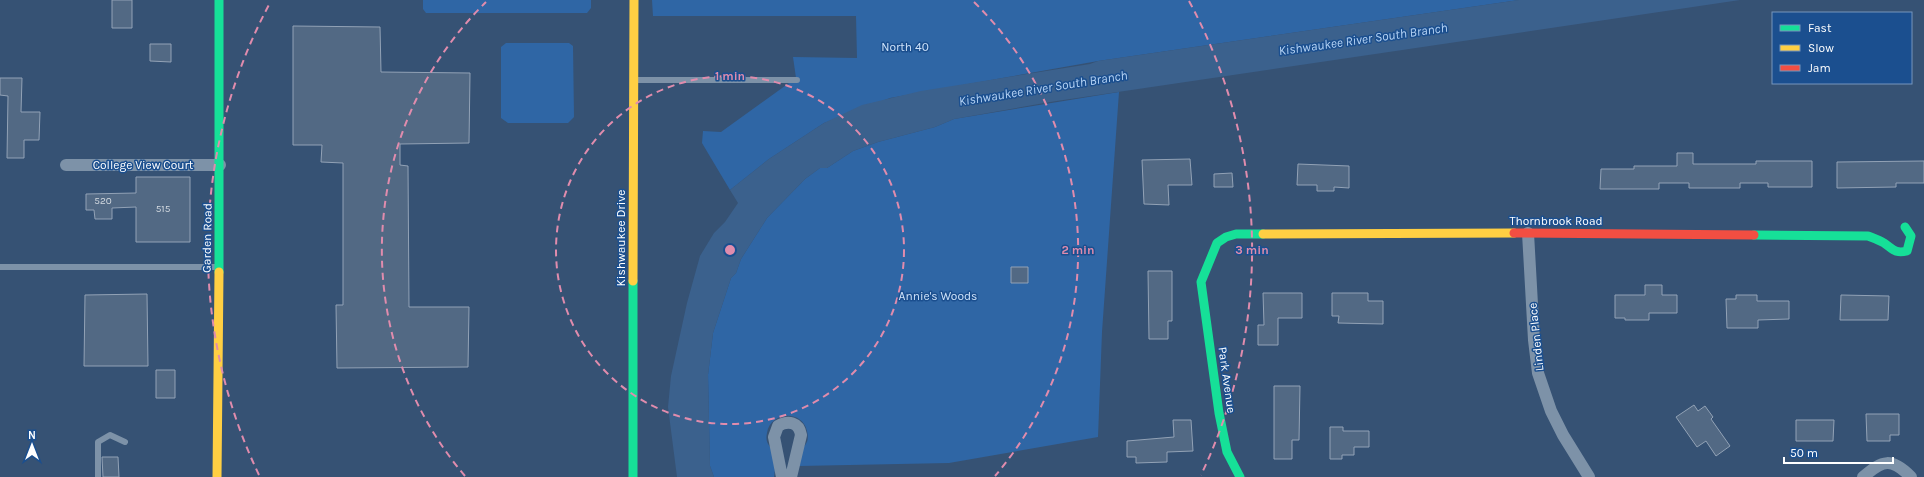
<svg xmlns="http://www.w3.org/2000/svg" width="1924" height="477" viewBox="0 0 1924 477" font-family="Karla,sans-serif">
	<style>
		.green { fill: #2f66a5 }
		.water { fill: #3b618d }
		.building { fill: #526984; stroke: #92a2b6 }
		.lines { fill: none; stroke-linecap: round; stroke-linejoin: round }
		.lane { stroke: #7d92a8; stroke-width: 6 }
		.street { stroke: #7d92a8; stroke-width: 12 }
		.fast { stroke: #16e098; stroke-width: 9 }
		.slow { stroke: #ffcf43; stroke-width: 9 }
		.jam { stroke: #f24e42; stroke-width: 9 }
		.ring { fill: none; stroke: #e08cad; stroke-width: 2; stroke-dasharray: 7 5 }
		.labels { text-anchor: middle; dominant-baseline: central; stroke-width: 3; stroke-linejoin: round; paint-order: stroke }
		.number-label { font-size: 10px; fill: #d4dae0 }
		.park-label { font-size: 12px; fill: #cfe3fa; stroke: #1b4f8f }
		.street-label { font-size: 12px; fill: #fff; stroke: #1b4f8f }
		.water-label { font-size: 13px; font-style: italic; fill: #b5d3f5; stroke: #1b4f8f }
		.centre { fill: #e08cad; stroke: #1b4f8f; stroke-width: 2 }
		.ring-label { font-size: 12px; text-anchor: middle; font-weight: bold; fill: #e08cad; stroke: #1b4f8f; stroke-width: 3; stroke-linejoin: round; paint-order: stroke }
	</style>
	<rect width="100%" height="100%" fill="#365274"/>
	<path class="green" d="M423,0H591V8L587,13H426L423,9Z
		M652,0H1519L1098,61L890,98L824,123L769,159L730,190L702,143L703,131L721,132L796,78L793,57L857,58L856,16H653Z
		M506,43H569L573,46L574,117L568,123H508L501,118V47Z
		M1119,92L1102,332L1098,437L949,463L799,466C799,462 798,456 800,453C804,444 810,444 807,431C802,409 770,412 767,433C764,445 773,447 774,455C776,462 775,470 774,477H714L710,466L708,375L713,333L731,278L736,273L741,259L767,218L805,179L820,168H827L853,151L878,142L935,127L954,119Z"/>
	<path class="water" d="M1519,0H1740L1050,102L954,119L935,127L878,142L853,151L827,168H820L805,179L767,218L741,259L736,273L731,278L713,333L708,375L710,466L714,477H677L668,407L671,376L687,303L700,256L714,233L725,222L738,203L730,190L769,159L824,123L862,105L921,91L1090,64L1098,61Z"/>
	<path class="building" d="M112,0H132V28H112Z
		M293,26L380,27L381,72L470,73L469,143L400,144V165L408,166L409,307H469L468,367L337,368L336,305H343V163L321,162L322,145H293Z
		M150,44H171V62L150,61Z
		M0,78H22L21,112H40L39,140H24V158H7L8,96L0,95Z
		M1677,153H1693V164H1756V161H1812V187H1768V183H1740V188H1689V183H1659V189H1600L1601,169H1634V166H1677Z
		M1190,159L1192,185H1168L1169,205L1144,204L1142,160Z
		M1924,161V183H1896V187L1837,188V162Z
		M1298,164L1349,166V188L1334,187V191H1317V185H1297Z
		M1232,173L1233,187H1214V174Z
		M136,177H190V242H136V207L112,208V219H95L94,210H86V194L136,193Z
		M1011,267H1028V283H1011Z
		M1148,271H1172V321H1168V339H1149Z
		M1645,285H1662V295H1677V313H1649V320H1625V318H1615V295H1645Z
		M1263,293H1302V318H1278V345H1258V325H1264Z
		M1332,293H1368V301H1383V324L1338,323L1339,316H1332Z
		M147,294L148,366H84L85,295Z
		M1736,295H1757V301H1789V319L1758,320V328H1727L1726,299H1736Z
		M1841,295L1889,296L1888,320H1840Z
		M156,370H175V398H156Z
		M1274,386H1300L1299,440H1292V459H1274Z
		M1694,405L1698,411L1705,406L1713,417L1711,419L1730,446L1716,456L1706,441L1697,447L1676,417Z
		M1866,414H1899V435H1890V441H1867Z
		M1173,420H1191L1193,451L1167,452V462L1136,463V457H1127V441L1174,437Z
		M1796,420H1834L1833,441H1796Z
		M1330,427H1343V431H1369V447H1354V455H1342V459H1330Z
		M102,457H118L119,477H103Z"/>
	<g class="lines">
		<path class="lane" d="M635,80H797
			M0,267H217
			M98,477V442L110,435L125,442"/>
		<path class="street" d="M66,165H220
			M1528,233L1534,340L1538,373L1551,411L1563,435L1589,477
			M782,477L774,437L778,426C788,420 799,422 801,435L791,477
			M1863,477C1883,460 1891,457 1911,477"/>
		<path class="fast" d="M1754,235L1868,236C1873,238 1879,240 1884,243C1893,249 1895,254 1907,251L1911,236L1905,227
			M219,272V0
			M633,477V281
			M1240,477L1227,452L1219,413L1201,282L1217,243L1226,237L1236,234H1263"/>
		<path class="slow" d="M1263,234L1514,233
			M633,281L634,0
			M217,477L219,272"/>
		<path class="jam" d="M1514,233L1754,235"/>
	</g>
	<g class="ring">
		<circle cx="730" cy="250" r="174"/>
		<path d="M465 476A348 348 0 0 1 486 2M974 2A348 348 0 0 1 995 476"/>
		<path d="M259 475A522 522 0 0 1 271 1M1189 1A522 522 0 0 1 1201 475"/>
	</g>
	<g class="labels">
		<g class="number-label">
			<text x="103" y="201">520</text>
			<text x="163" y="209">515</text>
		</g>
		<g class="park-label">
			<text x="905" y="47">North 40</text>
			<text x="938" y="296">Annie's Woods</text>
		</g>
		<g class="street-label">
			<text x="143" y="165">College View Court</text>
			<text x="1556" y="221">Thornbrook Road</text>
			<text transform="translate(207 238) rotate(-89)">Garden Road</text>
			<text transform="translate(621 238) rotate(-90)">Kishwaukee Drive</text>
			<text transform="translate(1536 337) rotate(-96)">Linden Place</text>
			<text transform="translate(1227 380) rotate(82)">Park Avenue</text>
		</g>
		<g class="water-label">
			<text transform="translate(1363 39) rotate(-8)">Kishwaukee River South Branch</text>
			<text transform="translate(1043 88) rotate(-9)">Kishwaukee River South Branch</text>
		</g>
	</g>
	<circle cx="730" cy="250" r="6" class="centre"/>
	<g class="ring-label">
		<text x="730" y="80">1 min</text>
		<text x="1078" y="254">2 min</text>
		<text x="1252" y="254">3 min</text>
	</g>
	<rect x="1772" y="12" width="140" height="72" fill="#1b4f8f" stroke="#7695bc"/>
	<rect x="1780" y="25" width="20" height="6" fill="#16e098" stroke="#7695bc"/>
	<text x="1808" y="32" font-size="12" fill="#ffffff">Fast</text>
	<rect x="1780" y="45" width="20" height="6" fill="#ffcf43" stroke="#7695bc"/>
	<text x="1808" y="52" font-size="12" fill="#ffffff">Slow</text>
	<rect x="1780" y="65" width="20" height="6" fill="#f24e42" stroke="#7695bc"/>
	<text x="1808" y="72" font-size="12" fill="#ffffff">Jam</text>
	<g transform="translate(32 445)" stroke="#1b4f8f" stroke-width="3" paint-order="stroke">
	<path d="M0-3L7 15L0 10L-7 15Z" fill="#ffffff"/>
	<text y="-6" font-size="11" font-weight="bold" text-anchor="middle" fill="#ffffff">N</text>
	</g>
	<path d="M1784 457v6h109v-6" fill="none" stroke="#ffffff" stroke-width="2"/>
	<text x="1790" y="457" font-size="12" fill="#ffffff" stroke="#1b4f8f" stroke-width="3" paint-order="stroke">50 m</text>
</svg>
